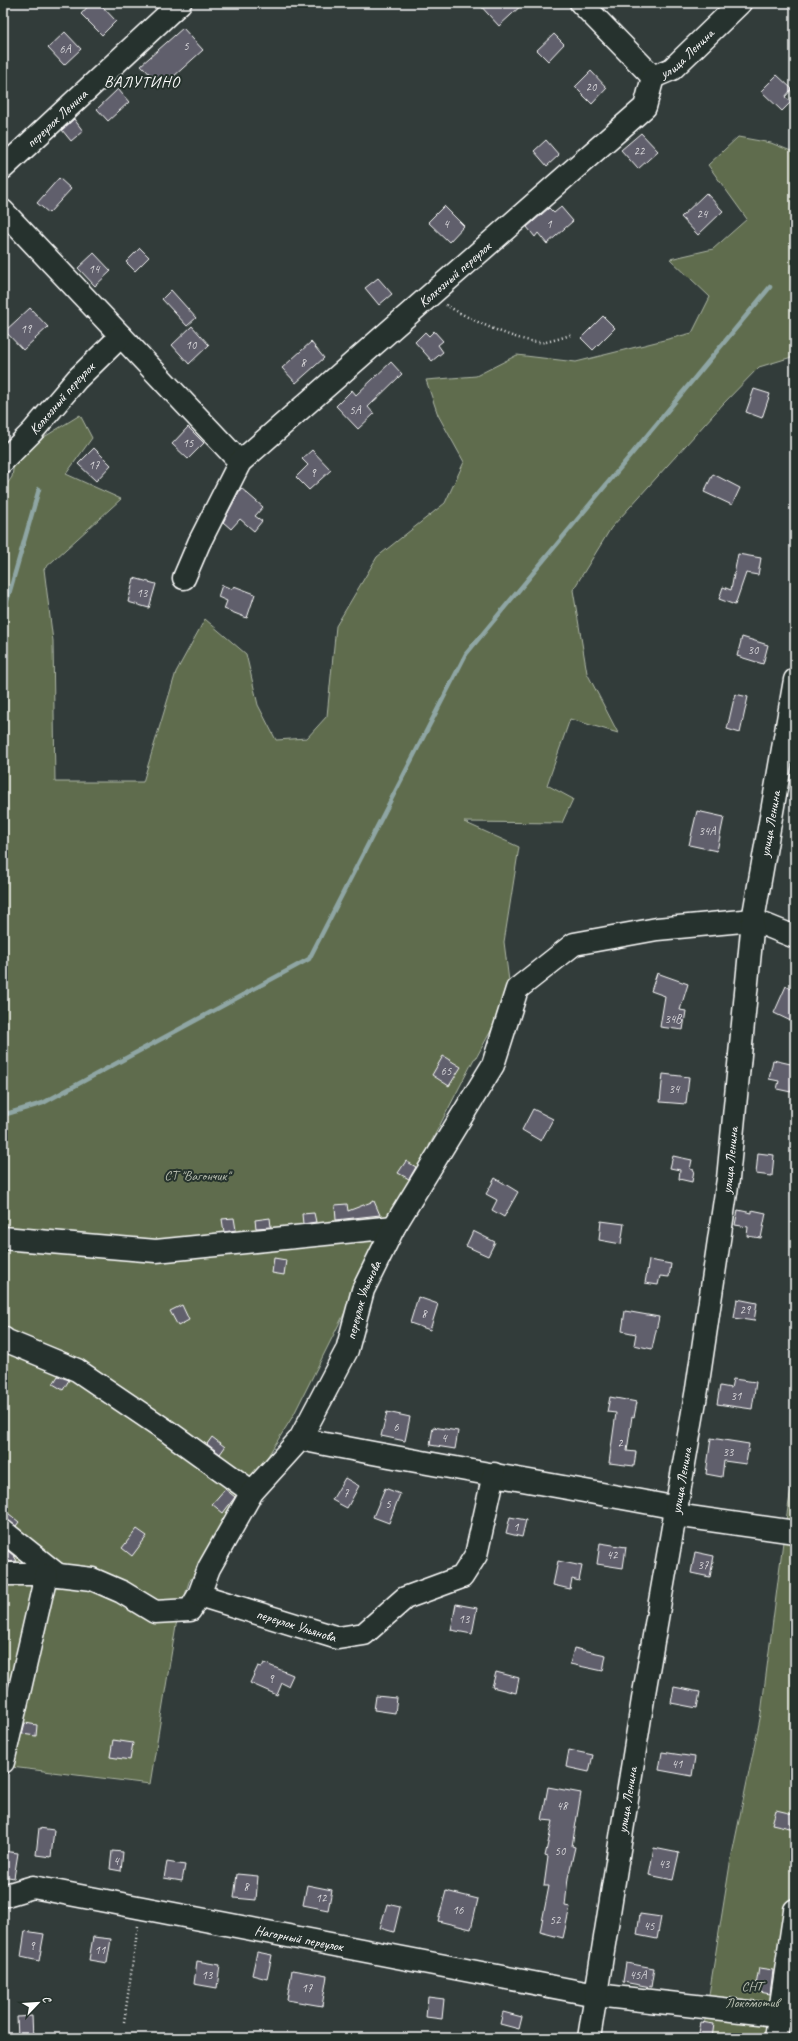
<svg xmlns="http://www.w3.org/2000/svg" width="798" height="2041" viewBox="0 0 798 2041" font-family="Caveat,sans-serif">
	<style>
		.green { fill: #5e6c4e; stroke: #aeb6a6 }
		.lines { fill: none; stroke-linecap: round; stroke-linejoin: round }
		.stream { stroke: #8fa6a4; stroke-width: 4.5 }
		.building { fill: #615f6c; stroke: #fff }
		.minor-casing { stroke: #fff; stroke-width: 25 }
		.path { stroke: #fff; stroke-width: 2.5; stroke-dasharray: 1 3; stroke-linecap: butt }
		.minor { stroke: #26332d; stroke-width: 22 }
		.labels { text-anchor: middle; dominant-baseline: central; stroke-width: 4; stroke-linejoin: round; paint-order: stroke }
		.number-label { font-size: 12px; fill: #d8d7da }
		.street-label { font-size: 14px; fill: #fff; stroke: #26332d }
		.park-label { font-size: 14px; fill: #b7bdaf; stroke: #26332d }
		.quarter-label { font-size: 16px; letter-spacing: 1px; fill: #fff; stroke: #26332d }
	</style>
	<rect width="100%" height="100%" fill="#323c3a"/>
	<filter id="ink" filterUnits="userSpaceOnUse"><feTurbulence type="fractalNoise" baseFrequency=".025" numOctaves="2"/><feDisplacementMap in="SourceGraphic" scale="8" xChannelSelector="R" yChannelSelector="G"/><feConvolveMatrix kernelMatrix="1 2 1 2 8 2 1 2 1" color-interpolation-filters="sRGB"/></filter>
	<g filter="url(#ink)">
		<path class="green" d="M738,137L771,143L791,151L795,145V356L759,367L723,404L611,528L573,590L587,673L618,733L570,719L547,785L573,799L562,823L464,822L519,847L504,942L510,989L499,1016L476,1058L474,1059L429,1146L436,1150L394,1214L293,1416L189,1582L176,1625L150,1784L3,1766V490L12,477L15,455L80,415L92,438L66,474L121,499L44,569L53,641L55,782H143L176,672L205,619L246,654L258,705L276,740L307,738L327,716L336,626L377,557L445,503L464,462L438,415L426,380L476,376L517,355L576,362L692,333L710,297L670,259L713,249L747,219L708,165Z
			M795,1465V2038H702L730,1864L761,1714L785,1526Z"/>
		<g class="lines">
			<path class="stream" d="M3,615L39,489
				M3,1115L43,1103L309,959L466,654L770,287"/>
		</g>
		<path class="building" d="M91,3H99L116,21L102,35L81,14Z
			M478,3H524L499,26Z
			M183,28L203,50L162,87L141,65Z
			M65,32L81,49L64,65L48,48Z
			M554,34L564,44L548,61L537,50Z
			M591,71L607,88L592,104L575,87Z
			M777,75L792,89L785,97L791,102L782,111L761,91Z
			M118,89L129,102L108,121L97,109Z
			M74,119L83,131L71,141L62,130Z
			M641,133L658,151L638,169L621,150Z
			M546,140L559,155L547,166L534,151Z
			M59,178L71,189L49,213L37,203Z
			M706,193L723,211L698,235L681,217Z
			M444,206L464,226L449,242L428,222Z
			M561,207L573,221L547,244L538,233L535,237L527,227L549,208L554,213Z
			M140,248L149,257L135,271L126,262Z
			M94,253L111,271L95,286L78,268Z
			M378,278L392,294L379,305L365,288Z
			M171,290L196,318L187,326L162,299Z
			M30,308L48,327L23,350L5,331Z
			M603,316L615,328L593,350L581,338Z
			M192,326L209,345L189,364L172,345Z
			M434,331L443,341L438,345L443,352L432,361L415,342L425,332L429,336Z
			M311,342L324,358L296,383L282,368Z
			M391,362L402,374L368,407L374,414L358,429L336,406L352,390L356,395Z
			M754,389L770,394L762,418L746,412Z
			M188,427L204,443L188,459L172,444Z
			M94,448L111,465L96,481L78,464Z
			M312,450L331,470L309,490L296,477L308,465L302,459Z
			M713,474L740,488L732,505L704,492Z
			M241,488L263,507L255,516L262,521L254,531L240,519L231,529L223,522Z
			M738,554L761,558L758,575L746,573L735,605L719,599L723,587L731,590Z
			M134,578L156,584L149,608L128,602Z
			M222,585L232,589L234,586L255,594L247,618L224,609L227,601L218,597Z
			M742,637L768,645L763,664L737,656Z
			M735,694L748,697L740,733L727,729Z
			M697,811L724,817L717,851L689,845Z
			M657,973L688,984L680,1010L686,1011L683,1030L660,1027L665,996L651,991Z
			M786,986L795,991V1023L774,1013Z
			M443,1056L461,1067L449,1086L432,1075Z
			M773,1060L795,1065L791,1092L777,1089L779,1081L769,1079Z
			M663,1074L689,1077L686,1104L660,1102Z
			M533,1109L553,1119L541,1141L522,1130Z
			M758,1153L774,1155L772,1176L756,1174Z
			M673,1156L692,1160L690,1169L694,1170L692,1182L679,1179L680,1170L670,1168Z
			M406,1161L416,1167L409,1179L398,1173Z
			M495,1178L518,1192L504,1217L492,1210L497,1200L486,1194Z
			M374,1201L380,1215L336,1220L335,1205L347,1204L348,1211Z
			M738,1210L752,1213V1210L766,1213L761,1238L747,1236L748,1227L735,1225Z
			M314,1213L316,1222L303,1224L302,1214Z
			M234,1218L236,1230L224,1232L222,1219Z
			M270,1218L271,1227L256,1228L255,1220Z
			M601,1221L624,1224L621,1244L599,1240Z
			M473,1231L495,1242L488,1256L466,1246Z
			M274,1258L286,1260L284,1275L272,1273Z
			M649,1260L671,1264L669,1277L660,1276L658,1285L645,1283Z
			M418,1297L438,1304L430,1330L410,1323Z
			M737,1299L757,1303L754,1321L734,1318Z
			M182,1305L189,1320L178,1326L170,1311Z
			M625,1311L659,1317L652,1349L634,1345L636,1334L622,1331Z
			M58,1376L69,1380L63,1390L53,1384Z
			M733,1379L756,1382L752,1409L717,1404L720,1386L731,1388Z
			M610,1397L637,1402L634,1417L632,1416L627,1451L636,1452L634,1466L609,1463L616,1413L607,1412Z
			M387,1412L410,1417L405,1441L381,1436Z
			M433,1427L458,1431L455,1449L430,1445Z
			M212,1437L225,1447L220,1454L207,1444Z
			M711,1438L749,1444L746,1464L724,1461L722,1477L706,1474Z
			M345,1478L359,1486L347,1508L332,1500Z
			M385,1488L400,1494L389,1523L373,1517Z
			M225,1489L235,1497L223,1513L212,1504Z
			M3,1509L19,1522L16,1526L3,1519Z
			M510,1517L526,1520L522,1537L506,1533Z
			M137,1529L147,1536L132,1556L122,1548Z
			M600,1543L626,1547L623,1568L597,1564Z
			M3,1547L14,1556L17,1561L5,1562Z
			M695,1552L714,1556L710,1577L691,1573Z
			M558,1561L582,1566L579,1581L572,1579L570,1589L553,1585Z
			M456,1604L477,1608L472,1634L451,1630Z
			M574,1648L606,1655L603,1671L570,1664Z
			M264,1663L293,1675L288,1686L282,1683L277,1695L250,1683L258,1666L262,1667Z
			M496,1672L519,1678L516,1693L492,1687Z
			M674,1687L700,1692L697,1708L671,1703Z
			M376,1696L397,1698L395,1713L374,1710Z
			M25,1723L37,1725L36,1736L22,1734Z
			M113,1740L133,1743L130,1760L110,1757Z
			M569,1750L593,1755L589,1772L566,1767Z
			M662,1752L695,1757L692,1776L659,1770Z
			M548,1787L581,1793L572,1846L575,1847L568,1878L565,1906L570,1907L563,1938L540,1932L549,1886H544L548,1857L545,1856L553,1821L542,1820Z
			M776,1810L793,1814L790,1828L772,1824Z
			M39,1828L54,1830L51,1857L36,1855Z
			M654,1848L679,1853L673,1880L649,1875Z
			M3,1851L18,1853L14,1878L3,1876Z
			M112,1851L123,1852L121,1871L110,1869Z
			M167,1862L185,1865L182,1881L164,1878Z
			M237,1874L258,1876L256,1900L234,1898Z
			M307,1885L332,1890L328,1910L303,1905Z
			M446,1891L478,1899L471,1929L438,1921Z
			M387,1904L400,1907L394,1932L380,1928Z
			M640,1914L661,1917L657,1939L637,1935Z
			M25,1931L44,1934L39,1961L21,1957Z
			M93,1937L111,1939L107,1963L89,1960Z
			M257,1952L272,1955L267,1979L252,1975Z
			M197,1961L220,1965L217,1988L194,1984Z
			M626,1963L654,1968L651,1987L623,1982Z
			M759,1968L773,1970L770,1994L755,1991Z
			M292,1970L327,1976L322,2006L287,2000Z
			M428,1997L444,1999L442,2019L426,2017Z
			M503,2012L522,2017L519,2029L500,2024Z
			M32,2016L33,2038H18L17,2017Z
			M701,2022L714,2024L712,2038H698Z"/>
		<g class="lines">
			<g class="minor-casing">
				<g id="minor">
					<path d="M581,3L653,77"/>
					<path id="s1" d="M653,77L672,69L740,3"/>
					<path id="s2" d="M3,168L180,3"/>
					<path d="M3,211L240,462"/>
					<path id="s3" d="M3,461L32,432L77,379L121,336"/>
					<path id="s4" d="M184,578L199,543L240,462L645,107L653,77"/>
					<path d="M3,1238L156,1251L394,1227"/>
					<path d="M3,1338L7,1341L77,1370L170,1433L252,1492"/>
					<path d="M300,1439C425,1464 551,1484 677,1508"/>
					<path d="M675,1515L795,1532"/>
					<path d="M3,1531L58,1575"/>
					<path id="s5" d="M3,1574H50L92,1579L122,1592L155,1612L190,1610L199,1595L209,1568L252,1492L300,1439L347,1350L363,1290L394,1227L493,1065L517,989L574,944L657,929L753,920L795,937"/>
					<path id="s6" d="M199,1595L338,1638L364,1634L405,1598L462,1577L476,1555L494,1474"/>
					<path d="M3,1762L46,1575"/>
					<path id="s7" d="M3,1896L33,1887L596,1995L795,2017"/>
					<path id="s8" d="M589,2038L643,1699L697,1389L728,1179L753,920L795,680"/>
					<path d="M776,2038L795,1910"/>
				</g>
			</g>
			<path class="path" d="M446,305C467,318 522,345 546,342C555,340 565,337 573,334
				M124,2022L138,1926"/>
			<use href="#minor" class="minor"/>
		</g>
	</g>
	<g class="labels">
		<g class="number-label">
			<text x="186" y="46">5</text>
			<text x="65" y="49">6А</text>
			<text x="591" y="87">20</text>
			<text x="639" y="151">22</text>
			<text x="702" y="214">24</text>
			<text x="446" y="224">4</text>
			<text x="549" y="224">1</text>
			<text x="94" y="269">14</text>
			<text x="26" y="329">19</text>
			<text x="191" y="345">10</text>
			<text x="303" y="363">8</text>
			<text x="355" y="410">5А</text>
			<text x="188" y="443">15</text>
			<text x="94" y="465">17</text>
			<text x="313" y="473">9</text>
			<text x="142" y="593">13</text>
			<text x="753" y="650">30</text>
			<text x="707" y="831">34А</text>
			<text x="673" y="1019">34В</text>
			<text x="446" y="1071">65</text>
			<text x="674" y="1089">34</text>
			<text x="745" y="1310">29</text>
			<text x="424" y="1314">8</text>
			<text x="736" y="1396">31</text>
			<text x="396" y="1427">6</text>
			<text x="444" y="1438">4</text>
			<text x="620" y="1443">2</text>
			<text x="728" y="1452">33</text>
			<text x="346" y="1493">7</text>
			<text x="388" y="1504">5</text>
			<text x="516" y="1527">1</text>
			<text x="612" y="1555">42</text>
			<text x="703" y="1565">37</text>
			<text x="464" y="1619">13</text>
			<text x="271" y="1679">9</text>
			<text x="677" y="1764">41</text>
			<text x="562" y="1806">48</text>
			<text x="560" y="1851">50</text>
			<text x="116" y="1861">4</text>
			<text x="664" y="1864">43</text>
			<text x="246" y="1887">8</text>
			<text x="321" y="1898">12</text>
			<text x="458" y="1910">16</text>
			<text x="555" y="1920">52</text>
			<text x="649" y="1926">45</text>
			<text x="32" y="1946">9</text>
			<text x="100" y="1950">11</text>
			<text x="207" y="1975">13</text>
			<text x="638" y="1975">45А</text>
			<text x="307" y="1988">17</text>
		</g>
		<g class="street-label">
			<text stroke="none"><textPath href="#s1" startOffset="42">улица Ленина</textPath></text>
			<text stroke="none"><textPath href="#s2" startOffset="73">переулок Ленина</textPath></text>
			<text stroke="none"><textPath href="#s4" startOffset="414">Колхозный переулок</textPath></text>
			<text stroke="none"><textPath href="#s3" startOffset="86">Колхозный переулок</textPath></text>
			<text stroke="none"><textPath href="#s8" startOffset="1228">улица Ленина</textPath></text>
			<text stroke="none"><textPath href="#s8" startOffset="889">улица Ленина</textPath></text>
			<text stroke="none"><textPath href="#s5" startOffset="554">переулок Ульянова</textPath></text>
			<text stroke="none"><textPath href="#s8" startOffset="565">улица Ленина</textPath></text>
			<text stroke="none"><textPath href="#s6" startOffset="102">переулок Ульянова</textPath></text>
			<text stroke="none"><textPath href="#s8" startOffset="241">улица Ленина</textPath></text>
			<text stroke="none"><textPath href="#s7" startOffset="302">Нагорный переулок</textPath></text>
		</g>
		<g class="park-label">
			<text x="197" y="1175">СТ "Вагончик"</text>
			<text x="752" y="1986">СНТ<tspan x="752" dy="16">Локомотив</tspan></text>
		</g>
		<g class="quarter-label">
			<text x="142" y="82">ВАЛУТИНО</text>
		</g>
	</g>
	<rect width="798" height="2041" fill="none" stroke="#26332d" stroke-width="16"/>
	<rect x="8" y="8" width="782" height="2025" fill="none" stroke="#fff" stroke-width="1.5" filter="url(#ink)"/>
	<g transform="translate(38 2003) rotate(65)" stroke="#26332d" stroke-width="3" paint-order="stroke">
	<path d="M0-3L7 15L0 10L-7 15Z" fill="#ffffff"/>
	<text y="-6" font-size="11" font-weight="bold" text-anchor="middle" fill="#ffffff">С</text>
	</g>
</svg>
